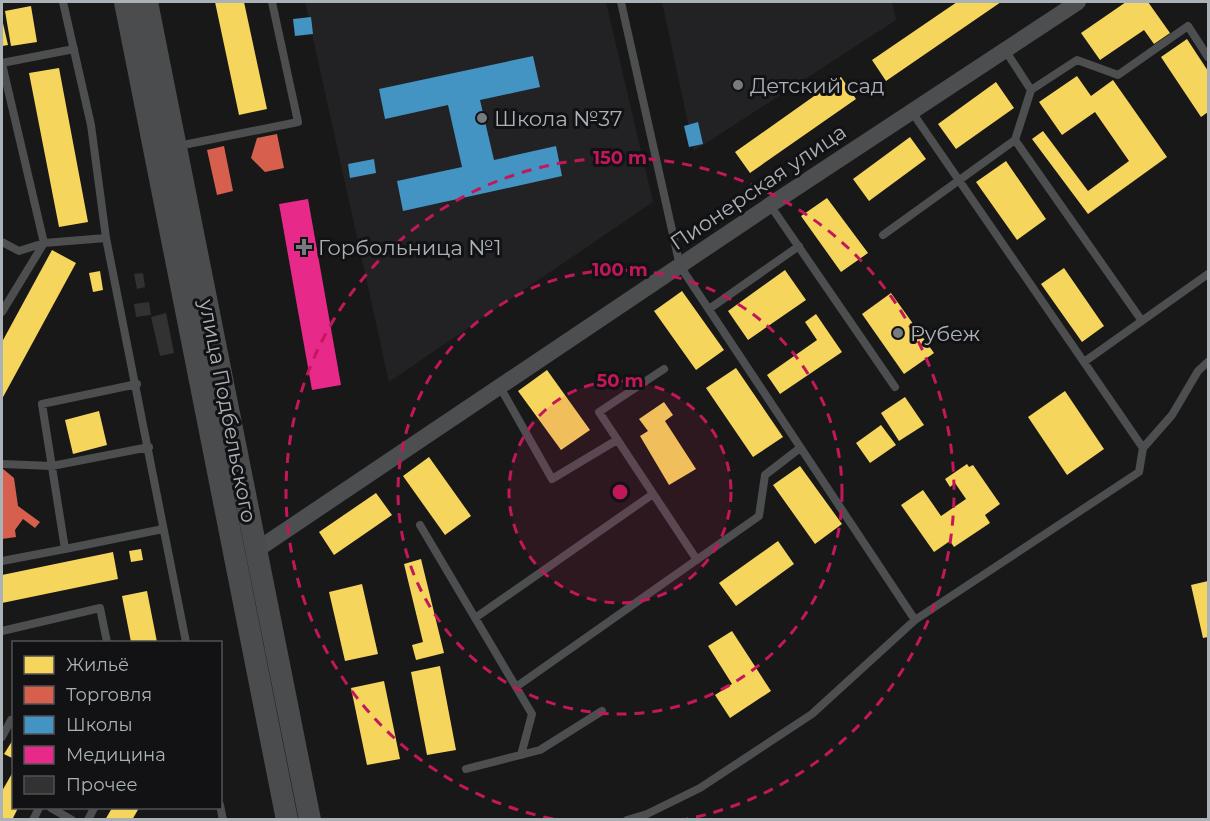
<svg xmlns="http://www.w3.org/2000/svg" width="1210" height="821" viewBox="0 0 1210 821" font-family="Montserrat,sans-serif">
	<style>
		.built { fill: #222224 }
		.homes { fill: #f6d55c }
		.shops { fill: #d6604d }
		.schools { fill: #4393c3 }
		.health { fill: #e7298a }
		.building { fill: #323233 }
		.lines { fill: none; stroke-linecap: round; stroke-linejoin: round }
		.service { stroke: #4c4e50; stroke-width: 8 }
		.minor { stroke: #4c4e50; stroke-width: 16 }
		.secondary { stroke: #4b4c4e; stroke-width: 22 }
		.ring { fill: none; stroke: #c2185b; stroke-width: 3; stroke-dasharray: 10 8 }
		.poi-dot { fill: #777b7f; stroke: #121214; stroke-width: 2 }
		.labels { text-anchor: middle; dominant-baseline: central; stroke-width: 6; stroke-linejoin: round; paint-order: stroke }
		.poi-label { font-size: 21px; fill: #aab1b7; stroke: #121214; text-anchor: start }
		.street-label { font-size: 21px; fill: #aab1b7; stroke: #121214 }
		.centre { fill: #c2185b; stroke: #121214; stroke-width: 3 }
		.ring-label { font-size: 18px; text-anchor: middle; font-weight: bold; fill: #c2185b; stroke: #121214; stroke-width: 6; stroke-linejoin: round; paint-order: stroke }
	</style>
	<rect width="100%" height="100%" fill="#181818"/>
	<path class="built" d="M305,2H606L653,202L389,382Z
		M662,2H892L896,20L694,151Z"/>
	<path class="homes" d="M215,2H244L267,109L239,115Z
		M957,2H1001L886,81L872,60Z
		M1126,2H1148L1170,33L1154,44L1144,30L1100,60L1081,33Z
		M31,6L37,42L11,46L5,11Z
		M2,19L8,45L2,46Z
		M1187,39L1208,71V112L1201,117L1161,57Z
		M59,68L88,222L59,227L29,73Z
		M1077,76L1091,96L1113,80L1167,157L1088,214L1032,139L1043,131L1088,191L1129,161L1095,112L1062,135L1039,102Z
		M841,77L856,99L750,173L735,152Z
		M996,82L1014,108L956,149L938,124Z
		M910,137L926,159L869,201L853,179Z
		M1006,161L1046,219L1017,240L976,182Z
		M827,198L868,253L841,272L801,216Z
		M52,250L76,263L2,399V342Z
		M1064,268L1104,326L1082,342L1041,284Z
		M785,270L806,300L748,340L728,311Z
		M100,271L103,290L93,292L89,273Z
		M682,291L724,350L696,370L654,311Z
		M891,293L934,353L904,374L862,314Z
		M816,314L842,352L780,394L767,375L817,340L805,322Z
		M736,368L783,437L753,457L706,388Z
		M547,370L590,430L561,450L518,391Z
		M1065,391L1104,449L1067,475L1028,417Z
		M905,397L924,425L899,441L881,413Z
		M664,402L673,415L665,421L696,469L669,485L640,436L648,431L639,419Z
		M99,411L107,445L73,454L65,420Z
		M881,425L896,445L870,463L856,443Z
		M429,457L471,516L445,535L403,476Z
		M967,464L969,467L973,465L1000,504L985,515L990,523L954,547L950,541L934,552L901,505L923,490L941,516L966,499L955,483L950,487L945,479Z
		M800,466L842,524L815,544L773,485Z
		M376,493L392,515L334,555L319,532Z
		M778,541L794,564L736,606L719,583Z
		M141,549L143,560L131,562L129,551Z
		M113,552L118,579L2,603V575Z
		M421,559L444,653L416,660L412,645L423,642L404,564Z
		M1208,581V637L1203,638L1191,585Z
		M362,584L378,654L345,661L329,592Z
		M147,591L157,642H131L122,596Z
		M732,631L771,691L730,718L715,695L732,684L708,646Z
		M440,666L456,750L427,755L411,672Z
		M384,681L400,759L367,765L351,688Z
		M14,738V759L4,754Z
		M14,770V808H18L12,820H2V791Z
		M112,808H139L132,820H105Z"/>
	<path class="shops" d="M277,134L284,168L265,172L251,158L257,138Z
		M224,146L233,191L217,195L207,150Z
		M2,468L14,478L18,506L40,522L35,528L23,519L15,530L16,537L2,539Z"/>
	<path class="schools" d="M311,17L313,34L295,36L293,19Z
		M533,56L540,87L480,100L494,160L556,146L562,176L403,211L397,181L462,167L448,105L385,119L379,89Z
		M698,122L703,144L689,147L684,126Z
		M374,159L376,173L350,178L348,164Z"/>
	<path class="health" d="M308,199L341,385L312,390L279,204Z"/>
	<path class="building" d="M143,273L145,287L137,289L134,274Z
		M149,302L151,315L136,317L134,304Z
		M166,313L174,353L160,356L151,317Z"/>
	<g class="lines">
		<path class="service" d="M63,2L91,125L106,238L186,642
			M621,2L680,266L915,620
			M2,63L74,49
			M2,64L44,243L2,312
			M1031,90L1077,60L1118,75L1188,26L1208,57
			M1015,140L1142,321
			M178,146L298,122L272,2
			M770,205L895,387
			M883,235L1015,140L1031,90L1005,50
			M2,242L19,251L44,243L106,238
			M709,309L799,246
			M1084,362L1208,274
			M664,369L599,412L697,560
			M137,384L42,404L65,549L163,529
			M500,387L552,479L617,440
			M1143,448L1172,415L1198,371L1208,362
			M2,464L52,466L149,447
			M420,525L532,714L521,755
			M2,561L65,549
			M475,618L653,494
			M2,631L100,608L107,642
			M516,687L759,516L765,475L800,448
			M2,737L11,720L14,722
			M466,769L540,750L602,711
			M220,805L223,820
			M51,808L72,820
			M33,820L39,808
			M88,820L94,808
			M627,820L647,814L700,788L812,714L915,620L1139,472L1143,448L912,112"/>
		<path class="minor" d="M255,551L770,205L1078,2"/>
		<path class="secondary" d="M125,2L287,820
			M147,2L310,820"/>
	</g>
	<circle cx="620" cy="492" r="111" fill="#c2185b" fill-opacity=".12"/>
	<g class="ring">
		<circle cx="620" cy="492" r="111"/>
		<circle cx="620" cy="492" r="222"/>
		<path d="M553 819A334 334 0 1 1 687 819"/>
	</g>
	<g class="poi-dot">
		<circle cx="738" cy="85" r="6"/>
		<circle cx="482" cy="118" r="6"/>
		<path d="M301 238h6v6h6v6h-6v6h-6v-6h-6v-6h6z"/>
		<circle cx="898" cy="333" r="6"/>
	</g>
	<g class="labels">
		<g class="poi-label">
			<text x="750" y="85">Детский сад</text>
			<text x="494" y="118">Школа №37</text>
			<text x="318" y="247">Горбольница №1</text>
			<text x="910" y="333">Рубеж</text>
		</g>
		<g class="street-label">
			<text transform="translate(758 187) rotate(-34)">Пионерская улица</text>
			<text transform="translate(228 411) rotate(79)">улица Подбельского</text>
		</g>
	</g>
	<circle cx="620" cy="492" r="9" class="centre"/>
	<g class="ring-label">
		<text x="620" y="164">150 m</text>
		<text x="620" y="276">100 m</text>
		<text x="620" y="387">50 m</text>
	</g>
	<rect width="1210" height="821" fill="none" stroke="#aab1b7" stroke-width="6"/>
	<rect x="12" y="641" width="210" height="168" fill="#121214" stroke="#4f5255" stroke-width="1.5"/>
	<rect x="24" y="656" width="30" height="18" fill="#f6d55c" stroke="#4f5255" stroke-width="1.5"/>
	<text x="66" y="671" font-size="18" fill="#aab1b7">Жильё</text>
	<rect x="24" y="686" width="30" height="18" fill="#d6604d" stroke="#4f5255" stroke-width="1.5"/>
	<text x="66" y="701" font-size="18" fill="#aab1b7">Торговля</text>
	<rect x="24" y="716" width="30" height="18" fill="#4393c3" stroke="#4f5255" stroke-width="1.5"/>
	<text x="66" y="731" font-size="18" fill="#aab1b7">Школы</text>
	<rect x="24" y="746" width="30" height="18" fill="#e7298a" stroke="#4f5255" stroke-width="1.5"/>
	<text x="66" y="761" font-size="18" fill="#aab1b7">Медицина</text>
	<rect x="24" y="776" width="30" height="18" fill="#323233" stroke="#4f5255" stroke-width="1.5"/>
	<text x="66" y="791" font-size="18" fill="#aab1b7">Прочее</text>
</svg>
